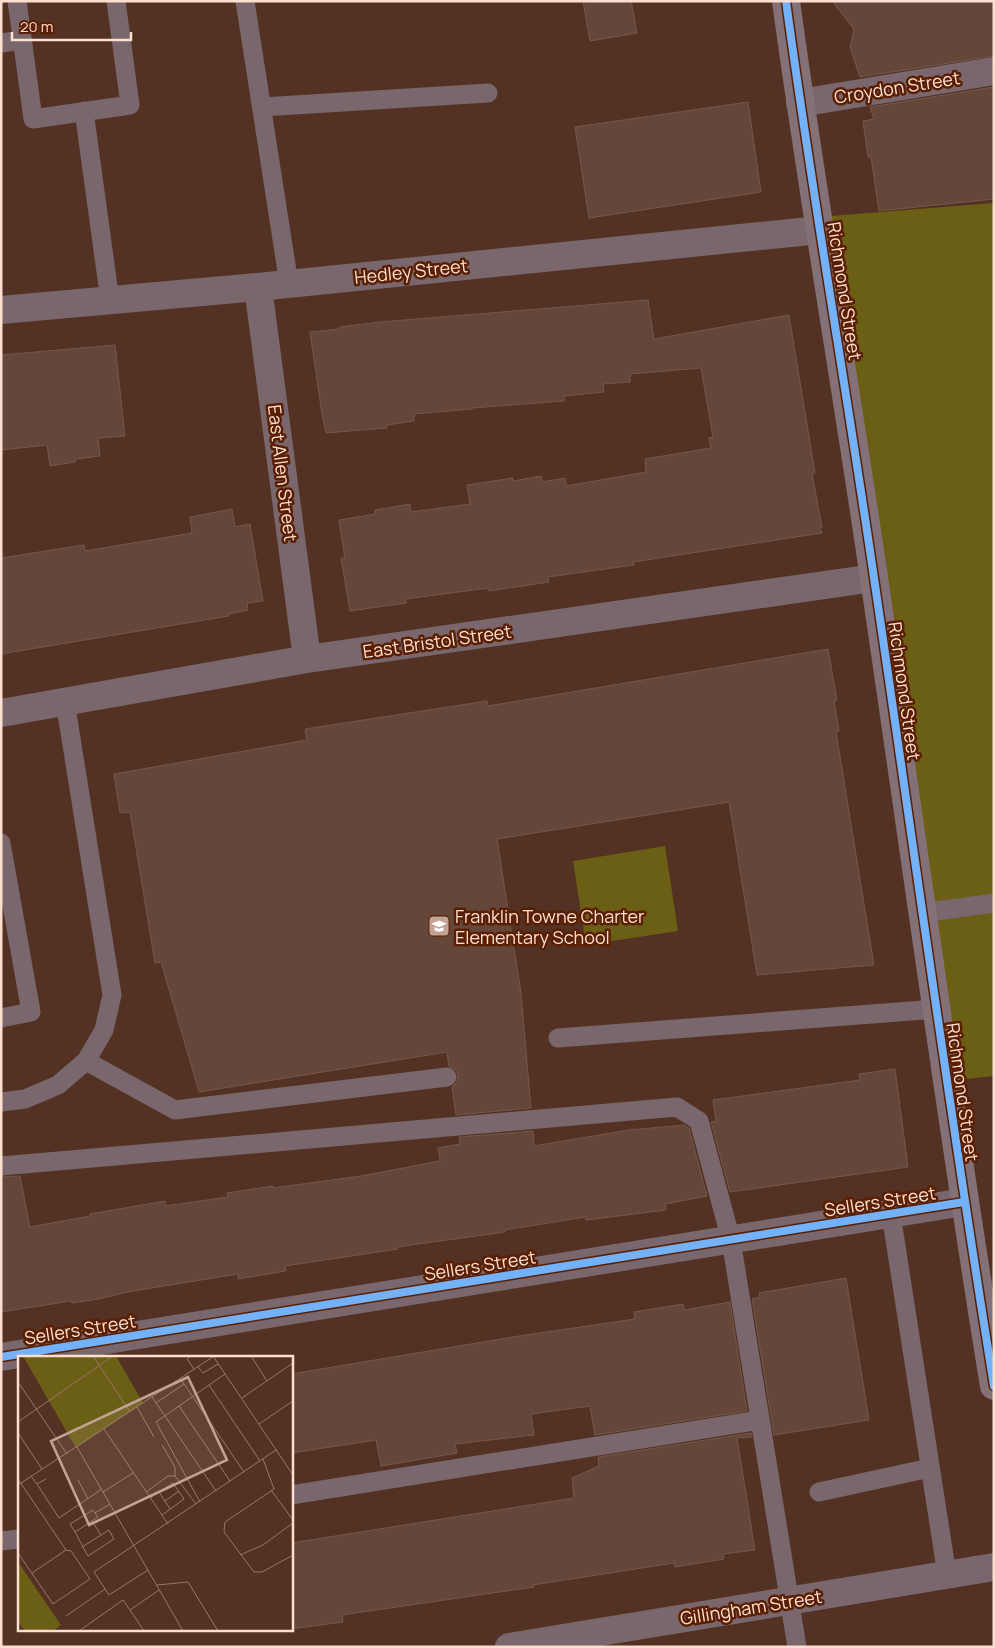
<svg xmlns="http://www.w3.org/2000/svg" width="995" height="1648" viewBox="0 0 995 1648" font-family="Manrope,sans-serif">
	<style>
		.green { fill: #6b5f16 }
		.building { fill: #654739; stroke: #73584c }
		.lines { fill: none; stroke-linecap: round; stroke-linejoin: round }
		.lane { stroke: #79676d; stroke-width: 19 }
		.street { stroke: #79676d; stroke-width: 28 }
		.secondary { stroke: #847077; stroke-width: 28 }
		.cycleway-casing { stroke: #5a1f02; stroke-width: 11 }
		.cycleway { stroke: #73b2f8; stroke-width: 8 }
		.labels { text-anchor: middle; dominant-baseline: central; stroke-width: 5; stroke-linejoin: round; paint-order: stroke }
		.street-label { font-size: 18px; fill: #fddfd2; stroke: #5a1f02 }
		.poi-label { font-size: 18px; fill: #fddfd2; stroke: #5a1f02; text-anchor: start }
		.inset-road { fill: none; stroke: #977769; stroke-width: 1 }
		.view { fill: #c2a295; fill-opacity: 0.15; stroke: #c2a295; stroke-width: 2.5 }
		.inset-edge { fill: none; stroke: #fddfd2; stroke-width: 2.5 }
	</style>
	<rect width="100%" height="100%" fill="#533223"/>
	<path class="green" d="M994,203V1076L947,1081L818,217Z
		M665,846L678,931L586,945L573,861Z"/>
	<path class="building" d="M583,1H631L637,33L590,41Z
		M832,1H994V56L860,77L850,47L854,29Z
		M994,87V199L879,211L871,157H868L863,121L874,119L870,107Z
		M748,102L761,192L589,218L575,127Z
		M648,300L654,339L789,315L815,473L812,474L822,527L820,528L822,533L633,562L634,565L548,577L549,582L489,591V588L405,599L406,603L350,611L341,558H345L339,520L375,514V510L410,504L411,512L470,504L467,485L513,478V481L541,476L542,482L565,478L566,486L646,472L645,459L711,448L709,438L713,437L701,368L630,374V382L603,384L604,392L564,396V401L472,408V409L414,414V421L387,425V428L326,433L322,414L310,332L340,329V327L380,322Z
		M115,345L125,436L98,438L100,456L76,459L75,462L50,466L47,445L1,450V355Z
		M232,509L235,527L250,524L263,601L247,603L248,610L229,614V616L1,654V558L84,545L85,551L192,533L190,517Z
		M828,649L837,700H834L839,731L836,732L874,965L757,975L729,802L497,839L521,993L531,1108L456,1115L452,1087L457,1082L458,1075L456,1070L449,1066L447,1052L199,1092L161,962L155,963L130,812L120,813L114,774L307,740L305,729L487,701L488,706Z
		M895,1069L908,1167L730,1192L711,1122L716,1121L713,1100L860,1080L859,1074Z
		M684,1125L689,1128L707,1196L665,1204L666,1210L586,1220L585,1217L505,1230V1232L397,1247L398,1249L285,1266L286,1271L238,1279V1274L127,1292L99,1299L72,1303L71,1301L1,1312V1177L20,1176L30,1227L90,1216V1214L165,1201V1206L228,1197L227,1193L273,1186V1188L361,1176L440,1161L438,1148L460,1144L459,1137L533,1131L534,1146L629,1130Z
		M846,1278L869,1420L774,1435L752,1299L760,1297L759,1293Z
		M730,1302L747,1411L595,1435L590,1406L531,1414L534,1435L455,1444L457,1453L381,1466L376,1440L291,1453V1374L519,1336L635,1319L634,1312L683,1304L684,1310Z
		M751,1433L752,1437L737,1438L755,1550L723,1554L724,1559L675,1567L674,1563L533,1585L534,1587L342,1615L343,1622L291,1629V1543L574,1498L572,1478L599,1466L598,1457Z"/>
	<g class="lines">
		<path class="lane" d="M17,1L33,119L130,105L116,1
			M245,1L289,284
			M1,43L23,40
			M262,107L488,93
			M84,111L110,301
			M1,843L31,1012L1,1018
			M922,913L994,903
			M558,1038L937,1009
			M86,1061L175,1110L447,1077
			M1,1102L25,1099L58,1085L86,1061L104,1030L112,995L65,701
			M1,1166L677,1107L699,1121L731,1240L797,1647
			M891,1214L947,1575
			M819,1492L930,1468
			M291,1495L760,1420
			M1,1541L19,1539"/>
		<path class="street" d="M800,103L994,71
			M258,287L307,659
			M1,310L258,287L820,230
			M1,713L307,659L874,578
			M1,1357L964,1202
			M509,1647L994,1567"/>
		<path class="secondary" d="M786,1C812,194 846,386 874,578C914,848 950,1117 994,1386"/>
		<g class="cycleway-casing">
			<path id="cycleway" d="M786,1C812,194 846,386 874,578C914,848 950,1117 994,1386
				M1,1357L964,1202"/>
		</g>
		<use href="#cycleway" class="cycleway"/>
	</g>
	<defs>
		<g id="school-square" transform="scale(1.125)"><rect x="-9" y="-9" width="18" height="18" rx="4" fill="#c2a295" stroke="#5a1f02"/><path d="M0-5L7-2L0 1L-7-2ZM-4 1L0 2.5L4 1V4Q0 6-4 4Z" fill="#fff"/></g>
	</defs>
	<g fill-rule="evenodd">
		<use href="#school-square" x="439" y="926"/>
	</g>
	<g class="labels">
		<g class="street-label">
			<text transform="translate(897 87) rotate(-9)">Croydon Street</text>
			<text transform="translate(411 271) rotate(-6)">Hedley Street</text>
			<text transform="translate(845 291) rotate(81)">Richmond Street</text>
			<text transform="translate(283 473) rotate(83)">East Allen Street</text>
			<text transform="translate(437 641) rotate(-8)">East Bristol Street</text>
			<text transform="translate(905 691) rotate(82)">Richmond Street</text>
			<text transform="translate(963 1092) rotate(82)">Richmond Street</text>
			<text transform="translate(880 1201) rotate(-9)">Sellers Street</text>
			<text transform="translate(480 1265) rotate(-9)">Sellers Street</text>
			<text transform="translate(80 1329) rotate(-9)">Sellers Street</text>
			<text transform="translate(751 1607) rotate(-9)">Gillingham Street</text>
		</g>
		<g class="poi-label">
			<text x="455" y="916">Franklin Towne Charter<tspan x="455" dy="21">Elementary School</tspan></text>
		</g>
	</g>
	<g transform="translate(18 1356)">
		<rect width="275" height="275" fill="#533223"/>
		<path d="M5,0H98L125,47L58,92ZM0,206L43,269L35,275H7L0,266Z" fill="#6b5f16"/>
		<path class="inset-road" d="M75,0L112,56M173,0L169,3L176,13M195,0L275,119M233,0L249,25M180,11L185,17L200,8M162,22L226,116M0,26L49,98M191,29L242,105M134,41L198,135M224,42L275,7M138,47L166,28M161,50L212,125M119,51L136,81M0,66L95,0M241,68L275,45M86,73L150,168M0,77L24,113M144,89L157,111V120M59,91L165,275M245,103L256,133L207,166L206,176L236,216H244L275,199M13,120L19,128L28,123M0,123L48,194L14,217M60,124L70,143M19,128L41,162L84,133M0,129L196,0M253,134L275,164M85,136L115,117M128,136L150,120H157L178,148M141,136L152,153M132,142L155,127L166,143L144,159M147,145L161,135M182,146L138,66L207,18M77,157L80,161L57,176L52,168L75,154L77,157L92,148M57,176L70,200L96,183L91,174L83,179L74,165M64,191L83,179M0,197L35,248L72,223L53,195L48,194M222,199L245,189L275,167M130,214L91,239L76,216L258,94M139,229L170,226L200,275M112,254L126,275M48,260L87,233M61,275L105,244L112,254L141,234"/>
		<path class="view" d="M170,21L209,104L71,169L33,85Z"/>
		<rect width="275" height="275" class="inset-edge"/>
	</g>
	<rect width="995" height="1648" fill="none" stroke="#fddfd2" stroke-width="5"/>
	<path d="M12 32v8h119v-8" fill="none" stroke="#fddfd2" stroke-width="2.5"/>
	<text x="20" y="32" font-size="15" fill="#fddfd2" stroke="#5a1f02" stroke-width="4" paint-order="stroke">20 m</text>
</svg>
